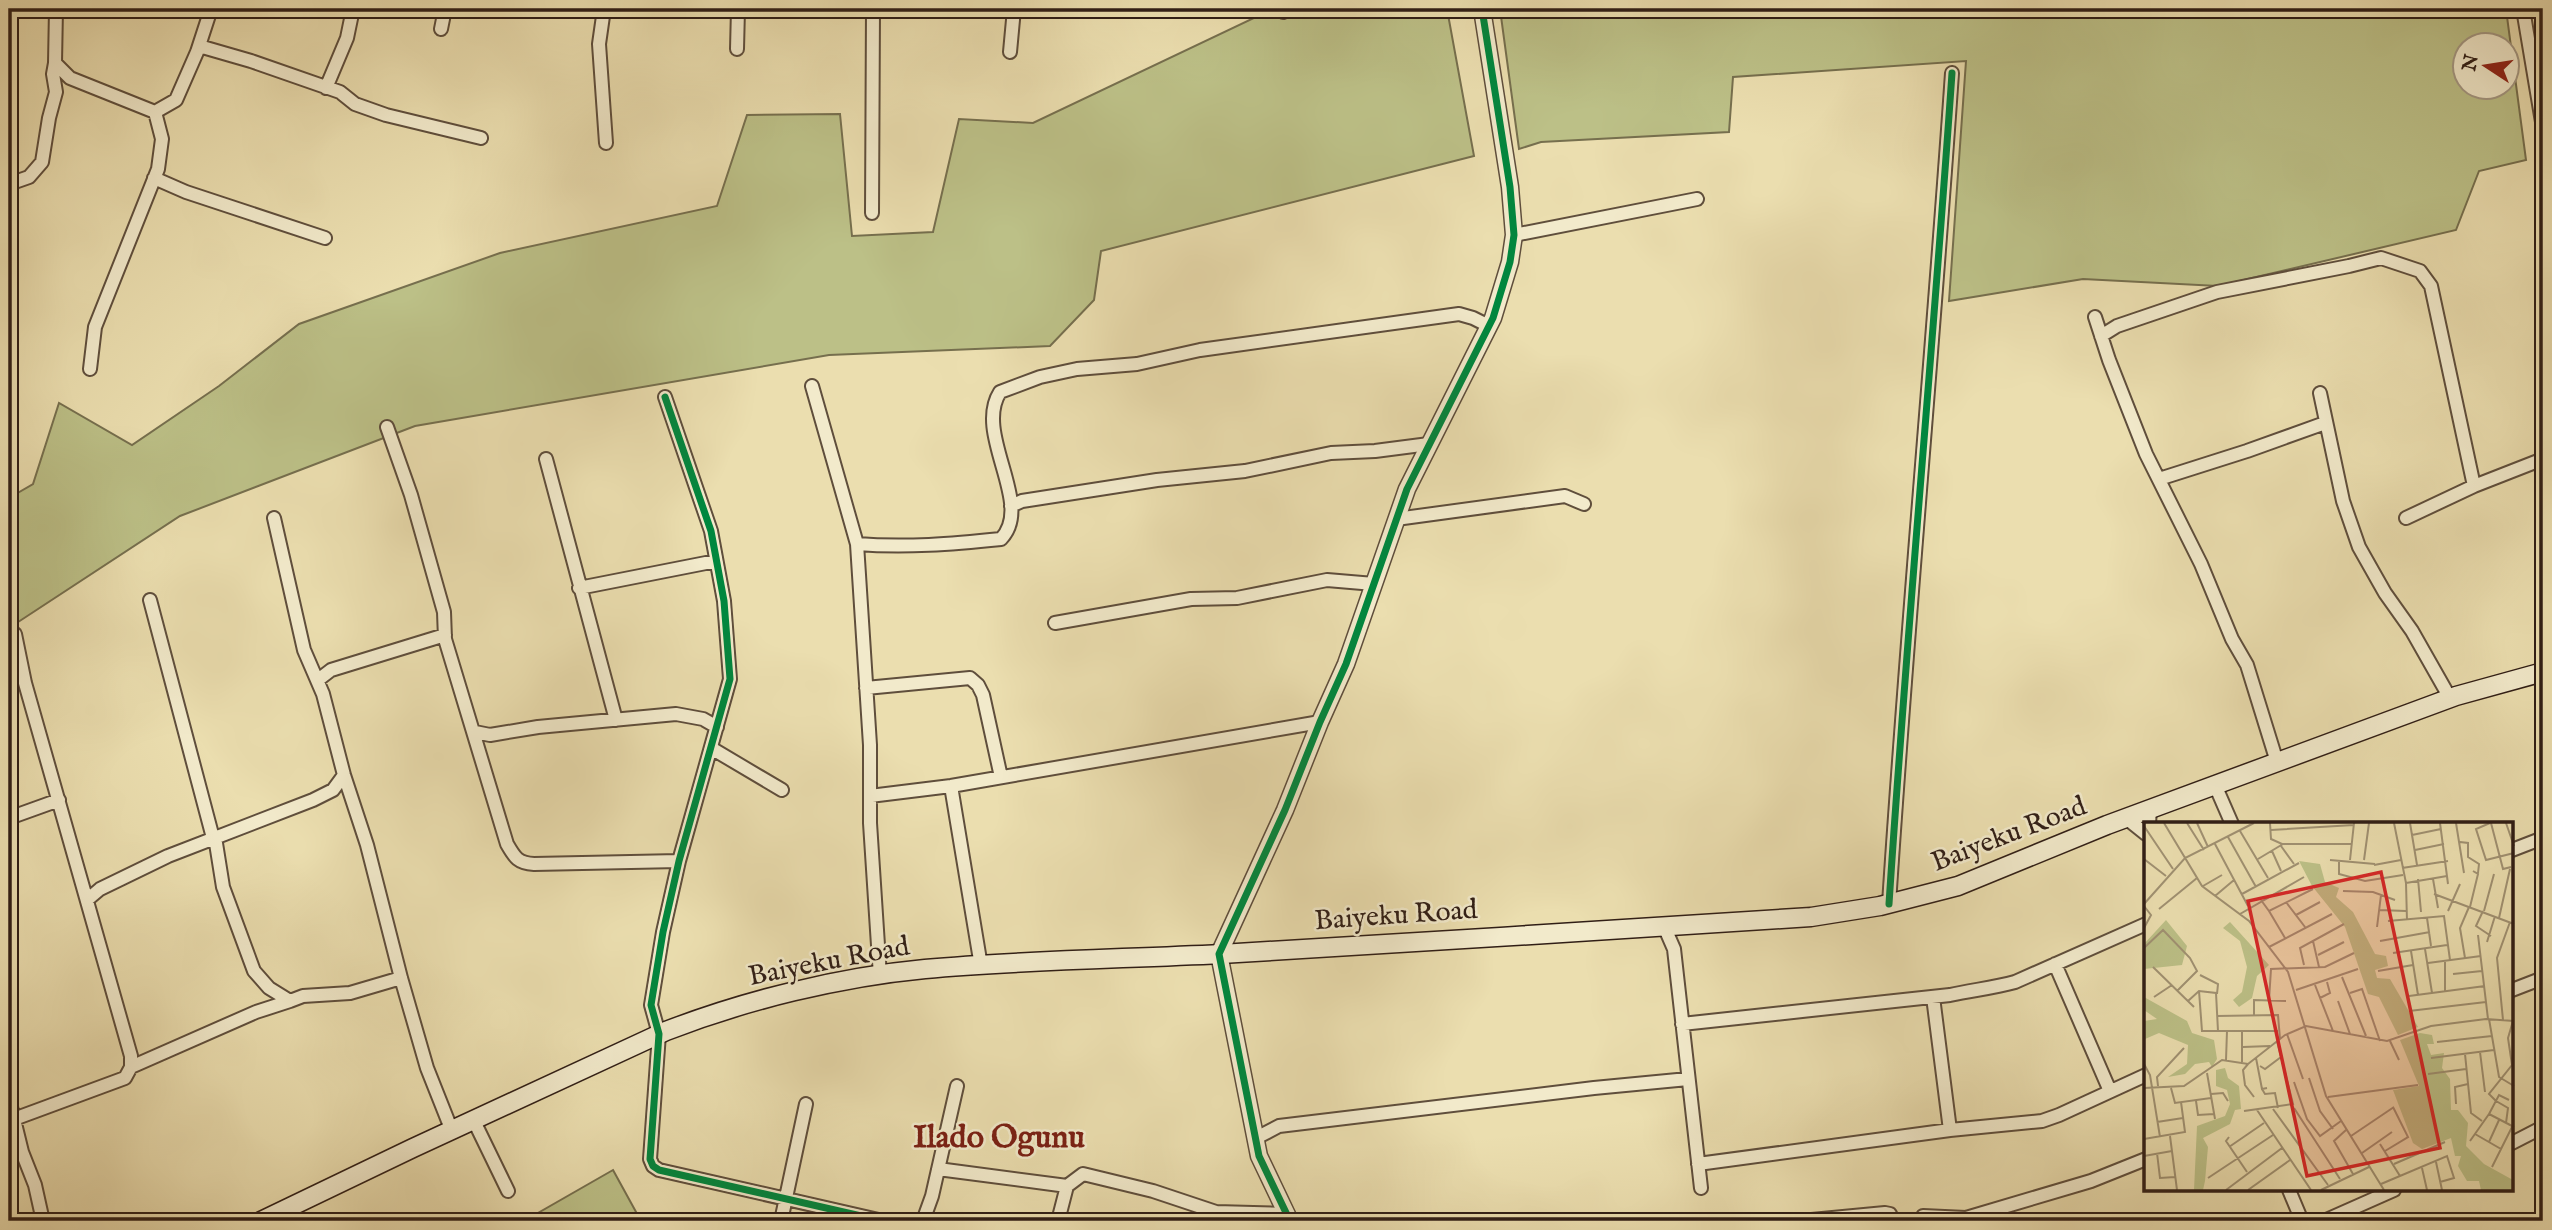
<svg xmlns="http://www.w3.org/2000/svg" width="2552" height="1230" viewBox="0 0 2552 1230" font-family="'IM FELL English',serif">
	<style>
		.green { fill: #bcc087; stroke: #766f4e; stroke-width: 2; fill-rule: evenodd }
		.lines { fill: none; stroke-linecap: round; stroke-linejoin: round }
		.minor-casing { stroke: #5f4e3c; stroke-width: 16 }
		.tertiary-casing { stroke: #5f4e3c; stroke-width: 19 }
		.secondary-casing { stroke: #301e16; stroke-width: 21 }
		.minor { stroke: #f2eacb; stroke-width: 12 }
		.tertiary { stroke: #f2eacb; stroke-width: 16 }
		.secondary { stroke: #f2eacb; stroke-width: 18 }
		.cycleway-casing { stroke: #f2eacb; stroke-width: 11 }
		.cycleway { stroke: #00873e; stroke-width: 7 }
		.labels { text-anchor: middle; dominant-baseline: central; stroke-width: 5; stroke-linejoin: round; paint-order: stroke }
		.street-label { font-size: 28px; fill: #301e16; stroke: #f2eacb }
		.quarter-label { font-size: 32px; font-weight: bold; fill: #7a1f14; stroke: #f2eacb }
		.inset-road { fill: none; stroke: #a09172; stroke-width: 2 }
		.view { fill: #d62828; fill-opacity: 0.15; stroke: #d62828; stroke-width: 3.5 }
		.inset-edge { fill: none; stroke: #301e16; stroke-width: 3.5 }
	</style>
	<rect width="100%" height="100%" fill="#ebdeaf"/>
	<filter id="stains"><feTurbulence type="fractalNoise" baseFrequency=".00286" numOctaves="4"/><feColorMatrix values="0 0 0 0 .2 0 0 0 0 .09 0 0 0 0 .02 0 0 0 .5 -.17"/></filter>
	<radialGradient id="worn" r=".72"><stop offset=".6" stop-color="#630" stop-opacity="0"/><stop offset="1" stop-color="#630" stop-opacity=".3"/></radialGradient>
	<path class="green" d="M1273,9H1447L1474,156L1101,251L1094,300L1050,346L829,355L415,426L180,516L9,628V498L33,484L59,403L132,445L219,386L299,324L500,253L717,206L747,115L840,114L852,236L933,232L959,119L1033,123Z
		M1500,9H2506L2526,160L2479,171L2456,230L2218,286L2083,279L1949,301L1966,61L1733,77L1729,132L1541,142L1519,149ZM2464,46H2506V88H2464Z
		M613,1170L641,1221H524Z"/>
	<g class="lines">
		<g class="minor-casing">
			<path id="minor" d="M604,9L599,44L606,143
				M2523,9L2543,128
				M1283,12L1284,9
				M441,29L445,9
				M199,46L251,61L340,92L355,104L386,115L481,138
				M737,49L738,9
				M1010,52L1014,9
				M55,63L70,78L155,112L176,100L197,52L211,9
				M326,88L347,38L353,9
				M154,178L186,192L325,238
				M9,184L29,177L42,162L49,118L56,92L53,74L55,63L56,9
				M872,213L873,9
				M1514,235L1697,199
				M2095,317L2109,360L2146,454L2201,564L2232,639L2247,665L2277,762
				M2101,336L2117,326L2217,292L2349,266L2381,258L2420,271L2431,286L2474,486
				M90,369L95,327L158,169L162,139L155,112
				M812,386L857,544L870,745V823L880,976
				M2320,393L2343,501L2359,547L2385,593L2412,631L2450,698
				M665,397L711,531L724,601L730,679L679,861L663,932L651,1005L659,1034L650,1159L653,1166L659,1170L883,1221
				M387,427L411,495L444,612L445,639L507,844C515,858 518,863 534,864L679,861
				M546,459L616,720
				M2159,479L2247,451L2325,423
				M1011,506L1022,501L1157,480L1245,471L1331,453L1375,451L1429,444
				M274,518L304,650L323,694L344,775L367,845L401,978L427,1068L452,1131
				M2406,518L2474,486L2543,459
				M1396,519L1565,496L1584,504
				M857,544C905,548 953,544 1001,539C1035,504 973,434 1000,392L1040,377L1077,369L1137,364L1200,350L1459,314L1473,318L1489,326
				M579,588L716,561
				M150,600L213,838
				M1055,623L1191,599L1237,598L1327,580L1374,584
				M318,680L331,670L445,635
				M866,688L970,678L978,685L983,695L1001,777
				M475,732L490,735L538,727L676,714L703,719L717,727
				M711,748L782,790
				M2215,785L2232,824
				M951,786L981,966
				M870,796L951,786L1320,722
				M9,818L59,800
				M2126,818L2146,834
				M2149,824L2150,809
				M215,837L223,887L254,971L269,988L290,1001
				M2512,850L2543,838
				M87,900L100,889L168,856L313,800L333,790L344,775
				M1889,904C1907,627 1933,350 1952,73
				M1664,926L1674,949L1701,1188
				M2055,964L2110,1091
				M2512,990L2543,978
				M1933,997L1950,1130
				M1682,1024L1950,995C1972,990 1994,988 2015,982L2146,924
				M131,1067L256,1012L290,1001L303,996L350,993L401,978
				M9,1099L22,1152L35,1185L43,1221
				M14,1119L125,1078L131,1067V1056L25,683L15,634
				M474,1121L508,1191
				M1256,1138L1279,1126L1594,1088L1688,1079
				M2512,1143L2543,1127
				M1698,1164L1950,1130L2042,1121L2059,1115L2146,1075
				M938,1169L1067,1186
				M2289,1190L2302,1221
				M1923,1216L1966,1218L2091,1181L2146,1159
				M781,1221L806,1104
				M923,1221L932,1196L957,1086
				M1058,1221L1067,1186L1083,1174L1153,1191L1216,1212L1287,1214
				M1613,1221H1667
				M1801,1221L1885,1213L1890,1214L1893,1221
				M2324,1221L2394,1190"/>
		</g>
		<g class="tertiary-casing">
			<path id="tertiary" d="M1290,1221L1259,1156L1219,954L1285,810L1320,722L1346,664L1407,489L1493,318L1510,262L1514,235L1510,187L1482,9"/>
		</g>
		<g class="secondary-casing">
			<path id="secondary" d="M261,1221L413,1148L666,1031C746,1000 840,977 925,969C1024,960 1122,959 1221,954C1418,943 1614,929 1811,917L1880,906L1958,886L2107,825L2456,696L2543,672"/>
		</g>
		<use href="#minor" class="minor"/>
		<use href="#tertiary" class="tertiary"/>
		<use href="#secondary" class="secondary"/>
		<g class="cycleway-casing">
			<path id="cycleway" d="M665,397L711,531L724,601L730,679L679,861L663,932L651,1005L659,1034L650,1159L653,1166L659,1170L883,1221
				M1889,904C1907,627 1933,350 1952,73
				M1290,1221L1259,1156L1219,954L1285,810L1320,722L1346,664L1407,489L1493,318L1510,262L1514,235L1510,187L1482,9"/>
		</g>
		<use href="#cycleway" class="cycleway"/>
	</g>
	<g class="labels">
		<g class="street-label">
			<text transform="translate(2009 835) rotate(-21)">Baiyeku Road</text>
			<text transform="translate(1396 916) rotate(-4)">Baiyeku Road</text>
			<text transform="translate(829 962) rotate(-11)">Baiyeku Road</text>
		</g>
		<g class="quarter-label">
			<text x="999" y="1138">Ilado Ogunu</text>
		</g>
	</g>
	<g transform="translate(2144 822)">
		<rect width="369" height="369" fill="#ebdeaf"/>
		<path d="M155,39L176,42L181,60L195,66L192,75L209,90L231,132L242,134L244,144L231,148L233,156L246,157L274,205L254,213L235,175L224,172L201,105L168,64ZM22,98L43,124L38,143L0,147V122ZM86,100L125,143L113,154L108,176L95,185L89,178L98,170L103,145L96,119L79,106ZM0,175L43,199L48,211L70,218L73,237L68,245L65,240L51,242L41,252L24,255L43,242L44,223L15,211L1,217L0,199L13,197L0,188ZM276,211L288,213L290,222H283L287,233L300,231L298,246L306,257L307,288H314L324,301L322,324L340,342L369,358V368H337L335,359H323L314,344L317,334H311L307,316L278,327L269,321L249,268L275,264L256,218ZM81,246L84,256L95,264L97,287L91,288L86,302L59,316L64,325L61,359L59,368H50L53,304L81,294L86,282L83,268L72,264V248Z" fill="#bcc087"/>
		<path class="inset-road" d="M20,1L58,64L105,99L144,150L182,274L240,368M43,1L60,28M53,1L64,25M126,1L127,17L138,22H207M250,1L262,61L263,99M266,1L273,43M296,1L304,62M312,1L320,51M346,1L332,7L342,38L370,31M347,1L359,47L367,45M362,1L370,24M0,4L29,47M127,8L210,3M96,9L124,56M268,13L297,7M84,15L112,65M316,20L324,21V35L335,42L334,51M71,22L104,84M137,24L150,42M271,28L300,22M128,29L137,49M0,37L22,54M114,37L139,22M186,38L231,42M195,38V52L221,59L259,53M206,38L210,1M220,38L225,1M230,43L257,38M258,46L304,39M274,57L277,90M289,57L294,86M262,61L303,54M59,64L78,53M199,69L229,70L251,78M98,72L155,41M290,72L370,102M71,74L90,58M117,78L125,89L169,67M142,80L161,105M0,82L41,36L110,1M0,84L7,93L0,106M326,85L334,52L329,49M15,87L53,56M235,88L262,89M125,89L141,116M304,89L316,62M339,89L332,104L347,114M340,89L350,52M96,92L160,55M152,93L176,80M283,96L287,124M355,96L366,47M244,99L300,94L306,138M233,105L237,73M334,113L344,197M169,119L175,145M236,119L286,110M343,120L351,94M125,125L188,92M0,126L19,108L46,136L53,149L33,169M281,127L288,171M267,129L274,173M249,131L303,123M174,133L200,120M321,136L316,106L325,85M284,141L337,134M160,143L156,126L200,102M9,145L50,185M234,149L269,143M309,152L338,149M56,153L74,162L73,172M198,155L222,214M171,163L189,209M152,168L214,147M55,169L58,209H134M301,169V138M206,171L218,167L236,219M265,174L341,164M10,175L28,163M176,176L186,171L183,160M125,178L127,147L181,145L210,131M44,179L55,169L72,171L74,209M194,179L206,212M265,189L342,180M110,193V178L142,179M73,194L134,193L136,217M345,197L355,255L370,264M359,198L353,136L366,100M143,212L159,257M246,219L255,238M293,220L348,214M99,225L126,224M336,230L341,270M321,232L327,291L338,299M112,236L118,267L123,266M287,236L350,228M82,238L83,209M98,240V209M0,242L6,253L16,315M104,242L99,248L101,263L110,275M116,244L121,247L137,235M63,251L71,297M284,252L322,247M165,256L176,289L189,307M150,260L163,297L176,314L197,299M14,264L13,255L40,226M0,266L40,264L78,238L104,242L141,213L162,204L243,219L287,204L342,197L370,199M27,266L31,281L67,276M118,267L121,272L131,271L134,286M67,272L79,271L84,279M184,275L274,263M365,278L355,273L345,292L370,305M52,279L54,293L70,292M352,279L345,272L368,243L364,216L369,199M352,279L364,286L362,301M312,282L311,265L324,262M150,286L196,357M129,287L184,363M113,288L167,368M100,289L149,282L133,219M13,300L39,296M202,308L190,319L209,352M331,312L357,327M26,314L33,368M207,314L250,285M85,315L82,319L103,350M0,317L41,310L37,280M326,319L345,292M345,320L355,298M236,322L256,354M85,325L120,301M241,329L264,315L249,285M13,331L16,356L31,355M218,331L248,310M0,334L28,329M292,340L298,368M250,342L301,320M348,345L368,305M278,346L283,368M64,356L129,313M237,362L303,334L310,356L296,360M82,368L138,326M104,368L146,338M177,368L225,345"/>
		<path class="view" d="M237,50L296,326L163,354L104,79Z"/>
		<rect width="369" height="369" class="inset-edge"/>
	</g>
	<rect width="2552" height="1230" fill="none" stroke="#ebdeaf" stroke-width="35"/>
	<rect x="10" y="10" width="2531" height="1209" fill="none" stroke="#301e16" stroke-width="3.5"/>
	<rect x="18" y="18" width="2517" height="1195" fill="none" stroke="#301e16" stroke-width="2"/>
	<g transform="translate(2486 66) rotate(282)"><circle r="33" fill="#f2eacb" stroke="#a49883" stroke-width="2"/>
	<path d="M0-5L12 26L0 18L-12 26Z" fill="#8f2418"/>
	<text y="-10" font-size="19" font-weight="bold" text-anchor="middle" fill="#301e16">N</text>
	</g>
	<rect width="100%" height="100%" filter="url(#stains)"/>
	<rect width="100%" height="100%" fill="url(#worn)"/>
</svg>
